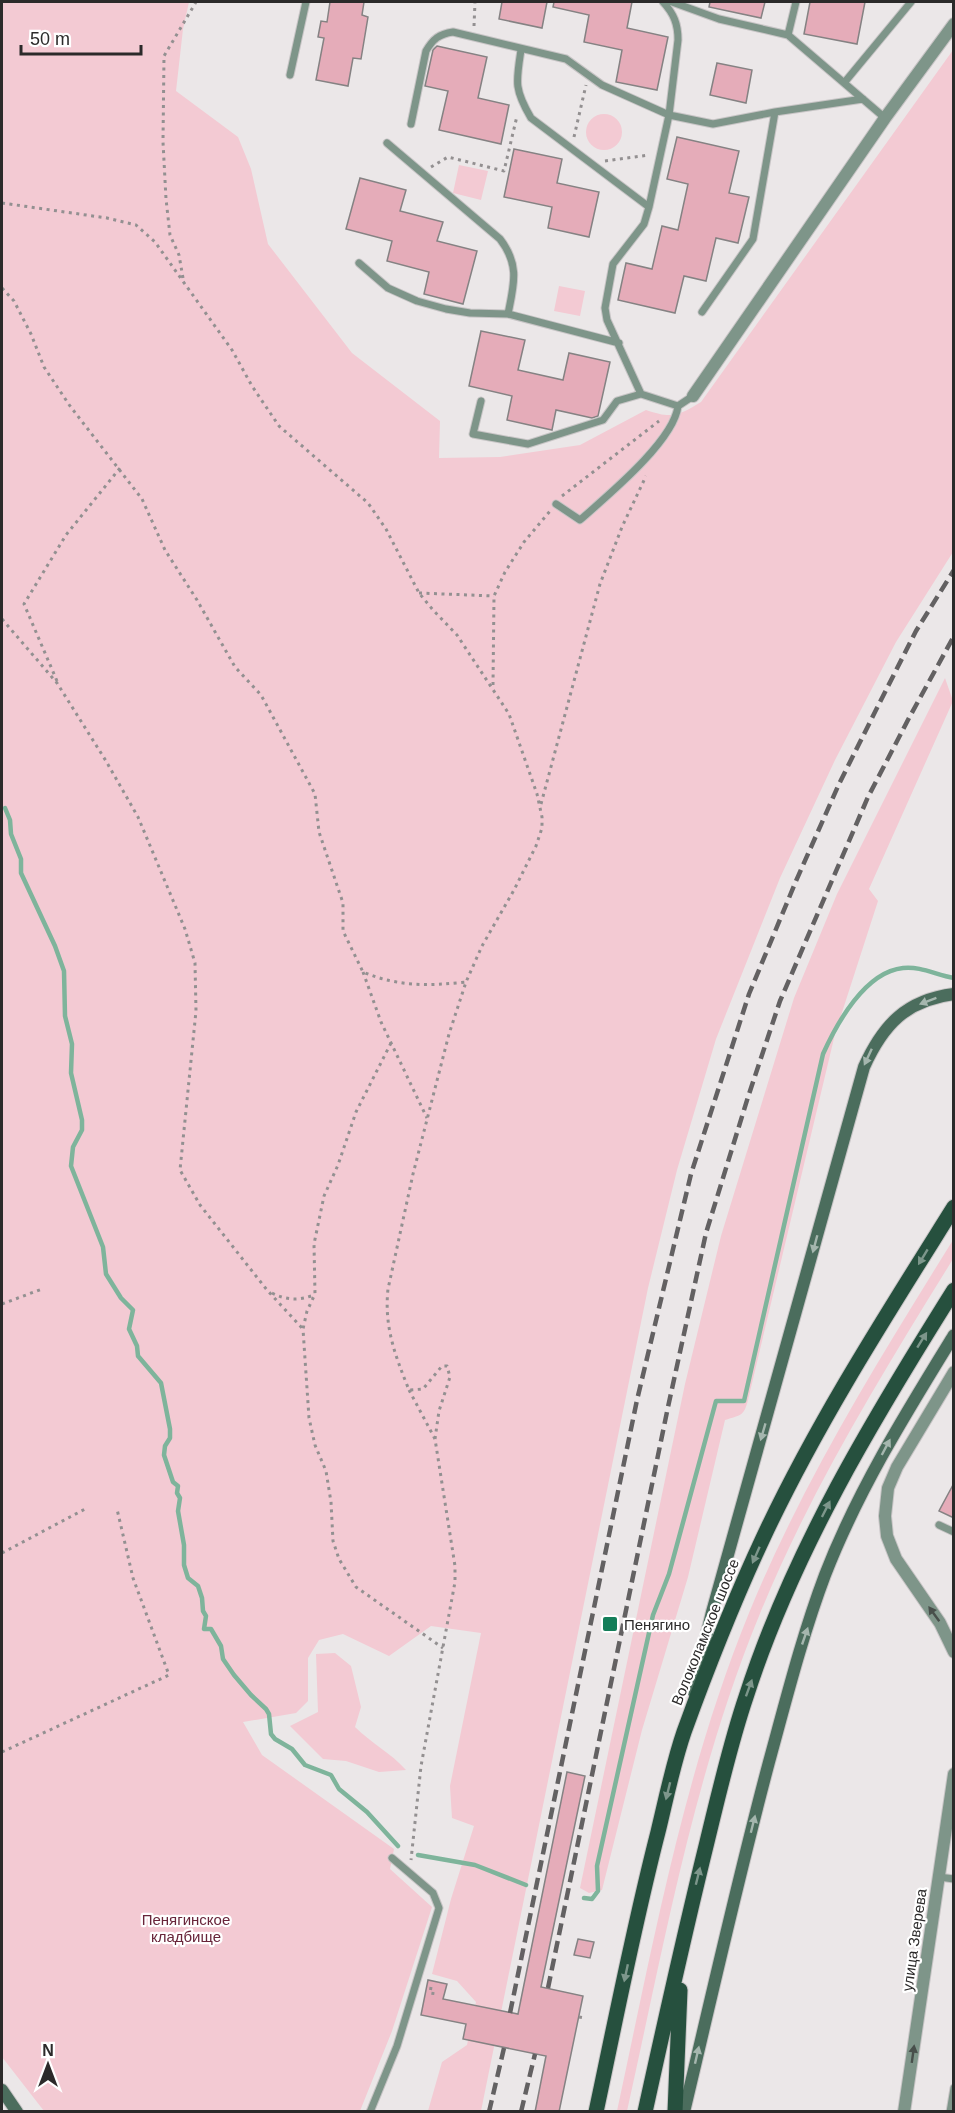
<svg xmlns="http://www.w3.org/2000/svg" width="955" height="2113" viewBox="0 0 955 2113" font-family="Arial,sans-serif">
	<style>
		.green { fill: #f3cad3 }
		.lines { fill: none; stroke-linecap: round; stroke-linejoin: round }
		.stream { stroke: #7eb49b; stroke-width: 4.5 }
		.building { fill: #e5acb9; stroke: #858283; stroke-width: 1.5 }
		.lane-casing { stroke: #c8c5c6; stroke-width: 9 }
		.street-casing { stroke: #c8c5c6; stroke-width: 14 }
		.secondary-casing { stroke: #c8c5c6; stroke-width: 14 }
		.primary-casing { stroke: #c8c5c6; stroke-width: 17 }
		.path { stroke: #939091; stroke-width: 3; stroke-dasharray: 3 4.5; stroke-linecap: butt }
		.lane { stroke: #7e9589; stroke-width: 7 }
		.street { stroke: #7e9589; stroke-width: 12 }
		.secondary { stroke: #4b6d5d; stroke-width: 12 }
		.primary { stroke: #26503e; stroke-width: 15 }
		.rail { stroke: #636162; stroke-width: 4.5; stroke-dasharray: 12 6; stroke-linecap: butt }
		.oneway { fill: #a5b6ae }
		.oneway2 { fill: #7d968b }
		.oneway3 { fill: #484f4b }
		.poi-dot { fill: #147e59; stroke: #fff; stroke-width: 2 }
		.labels { text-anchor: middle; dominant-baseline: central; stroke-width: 4.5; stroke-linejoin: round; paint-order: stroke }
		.poi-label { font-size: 15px; fill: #2b2a2a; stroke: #fff; text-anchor: start }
		.street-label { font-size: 15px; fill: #2b2a2a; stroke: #fff }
		.park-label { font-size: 15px; fill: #68253a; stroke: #fff }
	</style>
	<rect width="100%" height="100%" fill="#ebe7e8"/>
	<path class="green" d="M4,2H189L183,29L176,91L238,137L251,169L268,244L352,353L440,421L439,458L500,457L580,445L646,410C672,419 678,416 701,402L953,50V552L896,642L835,760L780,878L716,1039L677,1170L648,1288L481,2111H428L442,2062L467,2045L476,2002L457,1981L432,1974L451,1899L474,1826L452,1818L450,1786L481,1633L431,1626L389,1656L343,1634L319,1640L308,1658V1701L296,1713L243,1722L262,1755L394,1849L390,1869L432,1907L392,2031L360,2111H44L2,2057V3Z
		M586 132a18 18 0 1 1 36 0a18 18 0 1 1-36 0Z
		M459,165L488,171L481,200L453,193Z
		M559,286L585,291L580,316L554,311Z
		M945,678L953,701L869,889L878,901L835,1034L748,1400C744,1416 741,1415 725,1420L688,1577L642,1730L602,1890L589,1893L580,1888L685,1384L721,1236L794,998L837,894Z
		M953,1240V1259C882,1374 810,1490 759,1616C694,1774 664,1945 627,2111H617C653,1944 684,1772 749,1613C803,1481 878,1361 953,1240Z
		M335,1653L351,1666L361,1707L355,1727C371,1743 391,1753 406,1770L379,1772L346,1761L323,1759L290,1726L318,1712L316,1654Z"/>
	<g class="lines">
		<path class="stream" d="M5,808L10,820L11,834L21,859V873L55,946L64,971L65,1016L72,1044L71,1073L82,1120V1130L73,1147L71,1166L103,1247L106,1274L121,1298L133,1310L129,1329L137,1346L138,1356L161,1383L170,1429V1438L165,1446L164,1455L173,1482L178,1486L177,1493L180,1498L178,1511L184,1545V1565L188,1578L198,1586L202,1598L203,1611L206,1616L204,1629H211L221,1646L223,1659L234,1675L251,1695L266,1709L269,1714L271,1734L275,1739L292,1749L305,1765L331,1775L339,1789L367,1812L398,1846
			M418,1855L475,1865L526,1885
			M584,1898L592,1899L598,1891L597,1866L653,1615L669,1574L716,1401H744L823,1054C837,1023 865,972 903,968C921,966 936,975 954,978"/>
	</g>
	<path class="building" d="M330,2H364L362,15L368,17L361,59L353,58L348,86L316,80L324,38L318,37L321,21L327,22Z
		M502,2H547L542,28L499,19Z
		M554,2H632L627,28L668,37L657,90L616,82L622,50L584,42L589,15L553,7Z
		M710,2H765L761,18L709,7Z
		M810,2H865L857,44L804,34Z
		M437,46L487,57L478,98L509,105L501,144L439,130L448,91L425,86L433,50Z
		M717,63L752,70L746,103L710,95Z
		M677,137L739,151L729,193L749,197L738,243L716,238L706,281L684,276L675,313L618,300L626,263L652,269L662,226L678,230L688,184L667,179Z
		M514,149L562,159L557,183L599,192L589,237L548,228L552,207L504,197Z
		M360,178L406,190L400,211L443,222L437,241L477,251L463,304L424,294L429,272L387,261L392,241L346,229Z
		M481,331L525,340L518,370L563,380L569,353L610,362L598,416L592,418L556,410L552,430L507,420L512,396L469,386Z
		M954,1483V1518L939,1511Z
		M567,1772L585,1776L541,1987L583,1996L559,2112H535L546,2056L463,2039L466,2024L421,2015L428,1980L447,1984L443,1999L518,2014Z
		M578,1939L594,1942L590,1958L574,1955Z"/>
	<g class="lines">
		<g class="lane-casing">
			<path id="lane" d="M663,2C674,14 678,24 678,40L669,115L649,207L644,224L613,264L605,308L607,320L641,394L678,406L693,396
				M672,2L719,19L788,35L885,118
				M788,35L796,2
				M521,50C516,82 514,89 531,118L649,207
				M290,75L306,2
				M844,83L911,2
				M411,124L426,51C433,39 439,34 453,32L566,59L602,85L669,115L713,124L775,112L863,99
				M387,143L500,239C520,265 514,284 508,314
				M359,263L388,288L417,301L446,309L470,313L508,314L619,343
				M702,312L753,239L775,112
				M481,401L473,434L528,444L603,420L617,401L641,394
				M556,504L580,520C607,496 674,441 678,406
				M939,1525L954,1532
				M939,1877L954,1879
				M370,2112L397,2046L439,1908L433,1893L392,1858
				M950,2112L954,2088"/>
		</g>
		<g class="street-casing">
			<path id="street" d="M693,396L885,118L954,24
				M954,1372L897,1467L888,1488L885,1516L887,1536L896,1559L940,1623L954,1652
				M904,2112L954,1774"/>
		</g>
		<g class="secondary-casing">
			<path id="secondary" d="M693,1691L712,1612L864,1067C883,1025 906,1000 954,994
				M2,2090L17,2112
				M684,2112C712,1995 738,1878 769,1762C786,1700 802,1636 825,1575C858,1490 906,1413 954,1335"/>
		</g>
		<g class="primary-casing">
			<path id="primary" d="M596,2112C616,2018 634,1925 658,1832C666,1799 673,1764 684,1732C708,1666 734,1600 764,1536C818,1421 887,1314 954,1207
				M645,2112C665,2021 685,1931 707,1842C719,1793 730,1744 746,1697C793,1551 873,1419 954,1290
				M675,2112L680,1990"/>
		</g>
		<path class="path" d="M474,26L475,2
			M574,137L586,85
			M605,161L649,155
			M431,167L448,157L504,171L517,116
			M2,203L107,218L136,225L155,242L232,350L252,386L279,426L368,503L386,529L419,593L433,610L457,635L509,714L537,794L542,817V828L536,846L514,890L482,946L466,982L449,1034L413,1174L388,1289C384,1327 395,1355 409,1390L423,1389L442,1366H447L450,1377L439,1411L435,1439L455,1566V1582L421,1766L411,1860
			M183,278L179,255L170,235L166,199L163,142L164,56L196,2
			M2,288L14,301L31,334L44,367L70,406L142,499L165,550L197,600L235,667L261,695L315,794L319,832L343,903V931L363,972C399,987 428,986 466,982
			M562,496L659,421
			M419,593L494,596
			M2,619L57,683L106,761L138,817L185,929L195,963L196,1011L180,1170L200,1205L267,1290L303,1329
			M57,681L24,604L66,535L120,468
			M493,685L494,596L505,572L524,542L550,511
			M541,804L600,584L622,527L646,476
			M363,972L381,1022L427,1118
			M391,1043L356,1112L338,1165L324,1196L314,1244L315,1294L307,1311L303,1329L309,1418L315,1445L326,1471L331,1502L333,1541L339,1559L356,1587L443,1648
			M272,1293C286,1300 298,1301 314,1295
			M2,1304L42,1289
			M409,1390L435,1439
			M2,1553L87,1508
			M2,1752L169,1675L133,1578L117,1509
			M431,1987L430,1993L437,1994
			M579,2017L585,2018"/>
		<use href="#lane" class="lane"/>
		<use href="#street" class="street"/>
		<use href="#secondary" class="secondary"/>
		<use href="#primary" class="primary"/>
		<path class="rail" d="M548,1988L668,1407L706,1233L748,1097L780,1001L868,797L909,718L954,636
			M510,2013L637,1400L691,1174L749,994L796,881L839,784L881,700L916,631L954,570
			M489,2112L504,2048
			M521,2112L535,2054"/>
	</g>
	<defs><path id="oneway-solid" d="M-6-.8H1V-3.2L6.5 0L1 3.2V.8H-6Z" transform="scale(1.5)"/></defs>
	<g class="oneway">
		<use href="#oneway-solid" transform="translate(928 1001) rotate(159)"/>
		<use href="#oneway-solid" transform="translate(868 1057) rotate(115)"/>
		<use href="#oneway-solid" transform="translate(815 1244) rotate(105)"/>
		<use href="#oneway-solid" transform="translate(763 1432) rotate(106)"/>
		<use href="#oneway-solid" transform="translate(886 1447) rotate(-62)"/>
		<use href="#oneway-solid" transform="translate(805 1636) rotate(-71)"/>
		<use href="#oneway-solid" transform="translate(753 1824) rotate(-76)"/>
		<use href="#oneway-solid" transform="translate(697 2055) rotate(-77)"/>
	</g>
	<g class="oneway2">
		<use href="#oneway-solid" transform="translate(923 1257) rotate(121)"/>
		<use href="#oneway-solid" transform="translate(922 1340) rotate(-58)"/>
		<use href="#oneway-solid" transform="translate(826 1509) rotate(-63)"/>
		<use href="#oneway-solid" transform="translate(756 1555) rotate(114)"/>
		<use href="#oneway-solid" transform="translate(749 1688) rotate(-70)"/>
		<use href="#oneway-solid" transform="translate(668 1791) rotate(104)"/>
		<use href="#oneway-solid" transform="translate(698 1876) rotate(-76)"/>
		<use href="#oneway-solid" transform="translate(626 1973) rotate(102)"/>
	</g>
	<g class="oneway3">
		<use href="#oneway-solid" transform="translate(934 1614) rotate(-126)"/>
		<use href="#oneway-solid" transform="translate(913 2054) rotate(-82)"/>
	</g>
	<rect class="poi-dot" x="602" y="1616" width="16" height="16" rx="3"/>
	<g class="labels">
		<g class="poi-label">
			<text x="624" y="1624">Пенягино</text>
		</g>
		<g class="street-label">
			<text transform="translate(705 1632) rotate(-68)">Волоколамское шоссе</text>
			<text transform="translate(914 1940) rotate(-82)">улица Зверева</text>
		</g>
		<g class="park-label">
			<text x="186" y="1919">Пенягинское<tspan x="186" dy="17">кладбище</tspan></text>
		</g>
	</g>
	<rect width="955" height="2113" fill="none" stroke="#2b2a2a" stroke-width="6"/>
	<g transform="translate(48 2065)" stroke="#ffffff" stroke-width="4.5" paint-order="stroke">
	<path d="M0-4.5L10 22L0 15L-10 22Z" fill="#2b2a2a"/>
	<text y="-9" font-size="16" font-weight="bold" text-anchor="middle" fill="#2b2a2a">N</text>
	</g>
	<path d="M21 45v9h120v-9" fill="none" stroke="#2b2a2a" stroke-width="3"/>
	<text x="30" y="45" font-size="18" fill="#2b2a2a" stroke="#ffffff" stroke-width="4.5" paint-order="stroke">50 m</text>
</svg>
